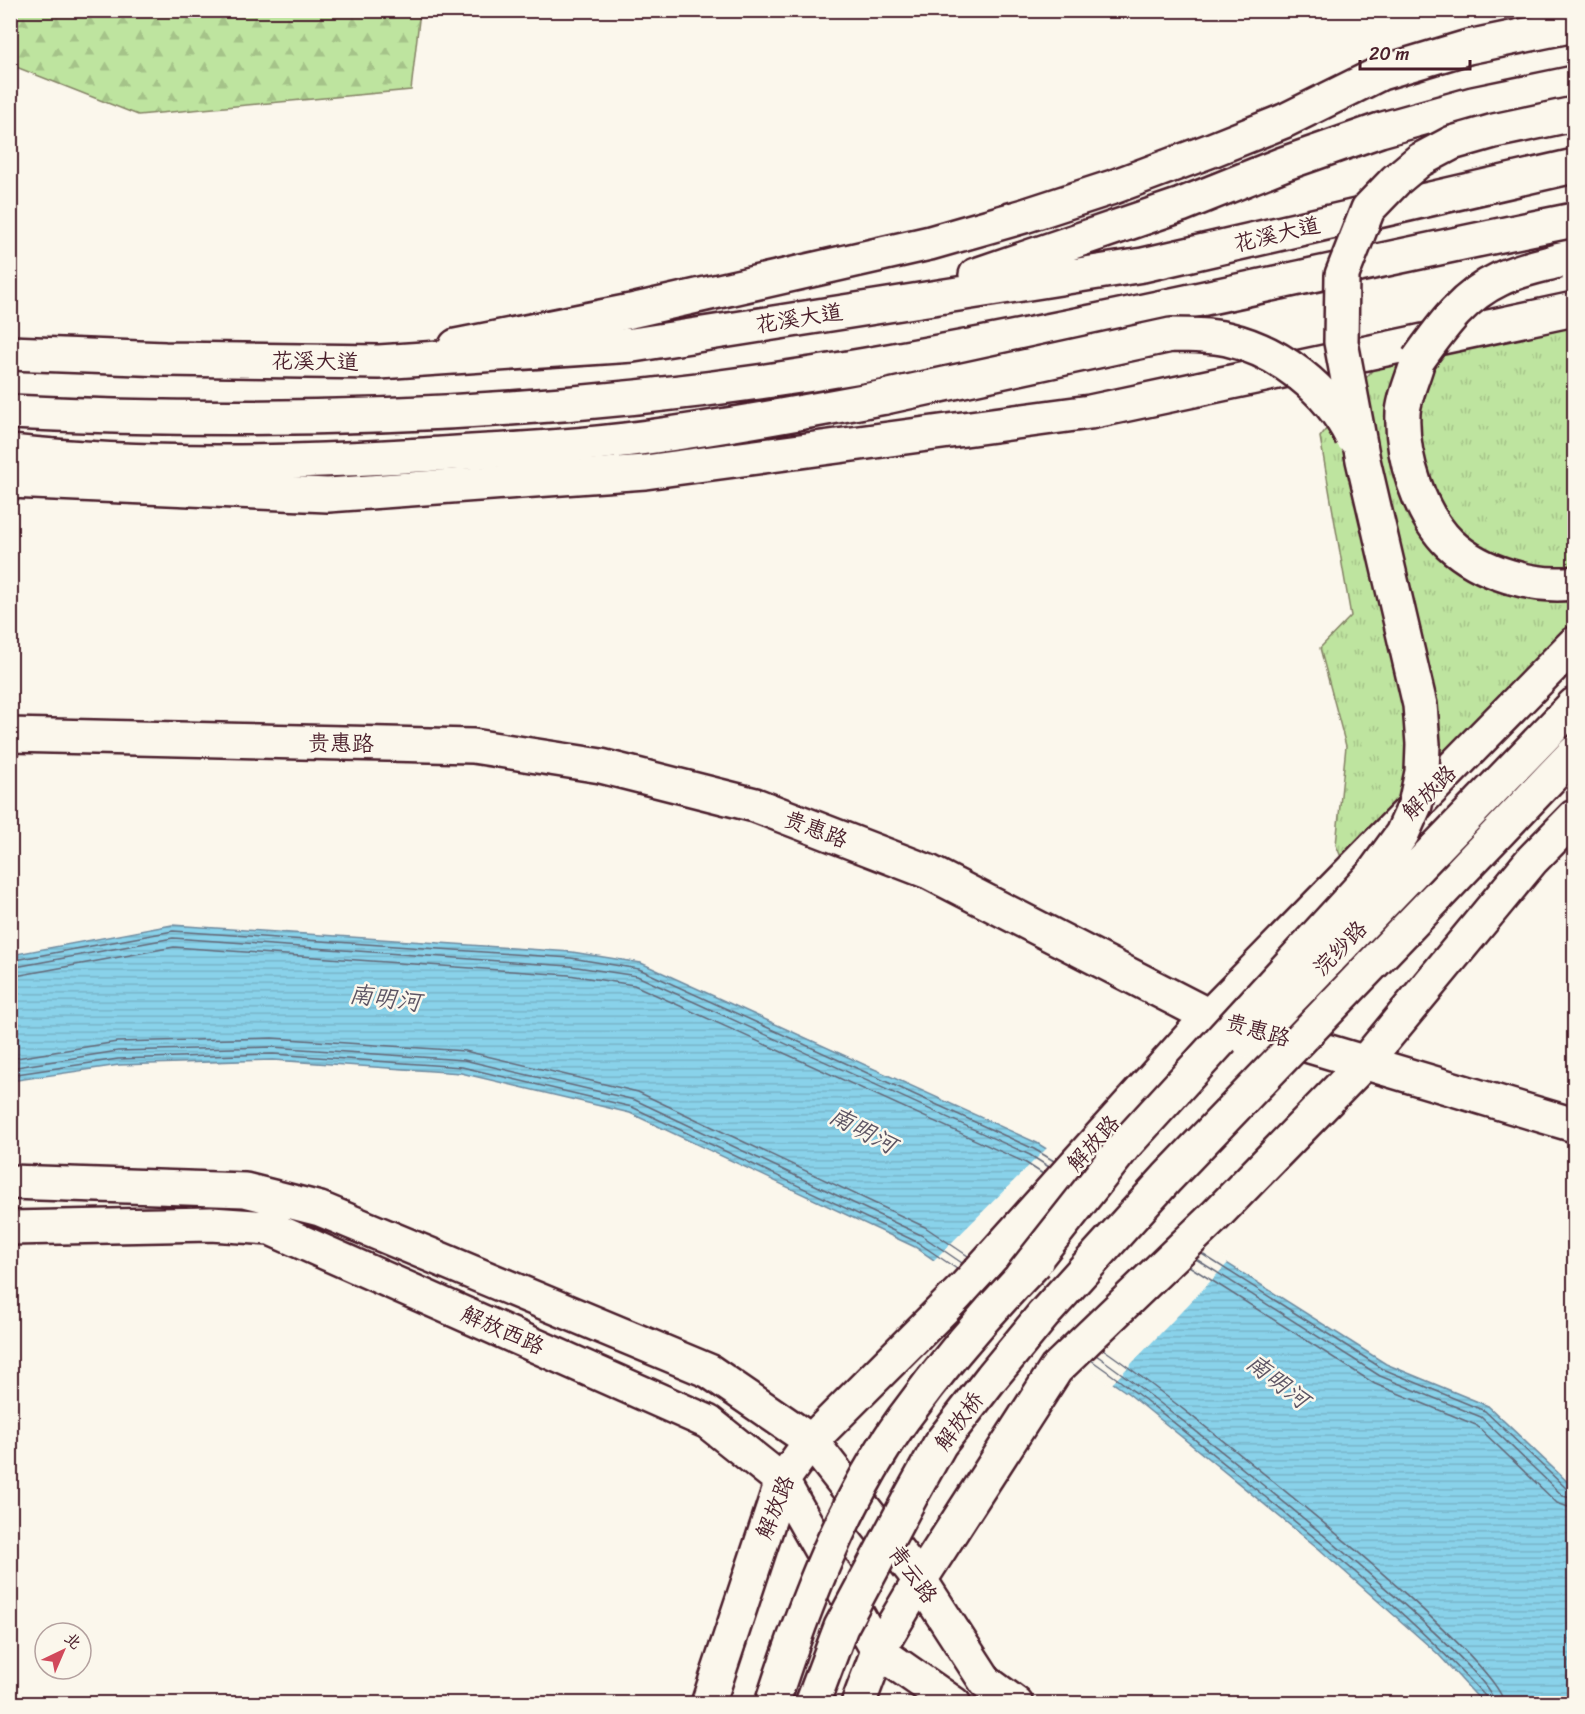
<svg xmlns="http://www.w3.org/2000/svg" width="1585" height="1714" viewBox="0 0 1585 1714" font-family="Sriracha,'LXGW WenKai TC',sans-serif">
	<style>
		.forest { fill: url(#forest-firs); stroke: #848265; stroke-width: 1.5 }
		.park { fill: url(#park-tufts); stroke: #848265; stroke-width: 1.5 }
		.water { fill: url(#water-rules); stroke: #708a9e; stroke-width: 1.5 }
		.pier { fill: #fbf7ec }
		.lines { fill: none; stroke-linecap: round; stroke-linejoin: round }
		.shore { stroke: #636777; stroke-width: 1.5 }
		.secondary-casing { stroke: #4a1f2b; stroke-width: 38 }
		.primary-casing { stroke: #4a1f2b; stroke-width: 38 }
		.highway-casing { stroke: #4a1f2b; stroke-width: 38 }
		.secondary { stroke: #fbf7ec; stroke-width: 33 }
		.primary { stroke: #fbf7ec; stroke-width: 33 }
		.highway { stroke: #fbf7ec; stroke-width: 33 }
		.highway-bridge-casing { stroke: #4a1f2b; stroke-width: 38; stroke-linecap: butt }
		.highway-bridge { stroke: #fbf7ec; stroke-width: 33 }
		.labels { text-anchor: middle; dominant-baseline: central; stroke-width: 5; stroke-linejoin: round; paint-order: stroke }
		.street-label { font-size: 22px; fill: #4a1f2b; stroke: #fbf7ec }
		.water-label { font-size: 24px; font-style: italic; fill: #5d5564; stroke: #fbf7ec }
	</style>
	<defs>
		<pattern id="forest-firs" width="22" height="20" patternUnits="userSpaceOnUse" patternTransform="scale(1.5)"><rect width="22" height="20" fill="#bee49f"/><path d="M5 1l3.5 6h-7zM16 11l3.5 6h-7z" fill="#a5c389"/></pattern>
		<pattern id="park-tufts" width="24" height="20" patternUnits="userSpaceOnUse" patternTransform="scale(1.5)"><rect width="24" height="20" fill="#bee49f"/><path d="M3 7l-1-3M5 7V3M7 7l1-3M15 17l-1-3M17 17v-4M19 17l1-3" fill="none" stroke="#a5c389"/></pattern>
		<pattern id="water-rules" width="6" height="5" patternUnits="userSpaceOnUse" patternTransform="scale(1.5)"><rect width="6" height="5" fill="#89d2ea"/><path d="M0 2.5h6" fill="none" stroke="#78b4c9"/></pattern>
	</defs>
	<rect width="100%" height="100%" fill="#fbf7ec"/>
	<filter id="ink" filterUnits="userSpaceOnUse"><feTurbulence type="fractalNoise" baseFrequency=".0167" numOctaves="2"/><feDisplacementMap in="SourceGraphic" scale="12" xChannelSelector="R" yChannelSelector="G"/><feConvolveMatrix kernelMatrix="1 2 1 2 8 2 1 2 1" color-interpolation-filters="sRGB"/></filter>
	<g filter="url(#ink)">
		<path class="forest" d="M10,11L11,10L420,11L411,90L138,115L11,65Z"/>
		<path class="park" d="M1574,321V624L1341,857L1336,845L1346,746L1320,648L1351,616L1320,437L1377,364Z"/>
		<path class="water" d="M172,925L572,952L641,963L1037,1143L1386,1364L1488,1406L1574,1488V1703H1483L1438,1654L1318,1548L1129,1394L915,1247L630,1113L461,1073L273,1060L119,1065L11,1081V955Z"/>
		<path class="pier" d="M1048,1147L1230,1261L1111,1385L932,1262Z"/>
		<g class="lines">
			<path class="shore" d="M10,961L173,931L571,958L639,969L1034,1149L1054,1161
				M10,968L173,938L570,966L637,976L1030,1155L1049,1167
				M10,977L174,947L569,975L634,985L1026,1163L1043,1174
				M10,1059L117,1042L272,1038L465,1051L638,1092L925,1227L968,1256
				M10,1068L118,1051L272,1047L464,1060L635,1100L921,1235L962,1263
				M10,1075L118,1059L273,1054L462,1067L632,1107L917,1242L957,1269
				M1202,1254L1383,1369L1485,1411L1568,1490L1574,1492
				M1196,1259L1380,1376L1481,1417L1563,1496L1574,1499
				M1189,1266L1375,1384L1476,1425L1557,1503L1574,1509
				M1103,1349C1159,1387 1502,1657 1504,1704
				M1096,1355C1149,1391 1493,1663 1495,1704
				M1091,1360C1147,1399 1199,1443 1253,1487C1334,1553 1415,1620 1486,1697L1487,1704"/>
			<g class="secondary-casing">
				<path id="secondary" d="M10,735L473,746L601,766L755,805L929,872L1209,1016L1574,1125
					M10,1182L245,1190L320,1209L709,1371L811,1441L920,1580L986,1682L1016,1704
					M10,1228L211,1224L270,1228L708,1422L782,1481L878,1651L954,1704
					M708,1704L782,1481L811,1441L965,1287L1209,1016L1574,644
					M858,1704L878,1651L920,1580L1056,1369L1215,1216L1365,1062L1532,860L1574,817"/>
			</g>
			<g class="primary-casing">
				<path id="primary" d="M456,346L631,311L930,243L1024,216L1113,187L1209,151L1284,121L1381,73L1468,47L1574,25
					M10,481L328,495L645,472L1090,412L1574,309"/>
			</g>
			<g class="highway-casing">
				<path id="highway" d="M976,275L1181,205L1283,164L1380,130L1473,104L1574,83
					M10,353L165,359L379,362L633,345L1143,265L1574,166
					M1418,360C1414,376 1404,396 1403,413C1401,455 1419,514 1450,544C1481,573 1534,588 1574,583
					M10,412C297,426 583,415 866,365C1104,324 1338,267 1574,220
					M10,452C141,466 274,464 404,456C485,451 567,448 648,437C727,426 806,412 885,397
					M1435,849L1574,705
					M1437,897L1574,753"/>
			</g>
			<use href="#secondary" class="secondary"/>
			<use href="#primary" class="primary"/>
			<use href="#highway" class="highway"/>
			<g class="highway-bridge-casing">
				<path id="highway-bridge" d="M1418,360C1441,328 1463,296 1500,279C1518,270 1539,266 1558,261
					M885,397L1171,335C1190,335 1209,335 1227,339C1279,351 1328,389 1352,437
					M1249,1042L1435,849
					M1021,1277L1125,1145L1372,875L1402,834L1415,805L1422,772L1423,744L1420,705L1363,460L1341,342L1342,275L1368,209L1396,180L1420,160L1452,143L1494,131L1574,114
					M772,1704C804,1605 843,1503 903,1419C943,1364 989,1310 1036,1262
					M812,1704L841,1627L912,1494L940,1444L992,1377L1043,1315L1167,1178L1437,897"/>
			</g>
			<use href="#highway-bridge" class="highway-bridge"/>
		</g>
	</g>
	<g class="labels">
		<g class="street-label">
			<text transform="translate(1277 234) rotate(-13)">花溪大道</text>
			<text transform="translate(799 318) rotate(-9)">花溪大道</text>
			<text transform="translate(315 361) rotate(1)">花溪大道</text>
			<text transform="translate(341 743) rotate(1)">贵惠路</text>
			<text transform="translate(1429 792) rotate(-45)">解放路</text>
			<text transform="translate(816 829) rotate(21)">贵惠路</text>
			<text transform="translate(1340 948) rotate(-46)">浣纱路</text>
			<text transform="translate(1258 1030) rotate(16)">贵惠路</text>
			<text transform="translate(1093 1143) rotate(-48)">解放路</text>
			<text transform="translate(503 1330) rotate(24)">解放西路</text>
			<text transform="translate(959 1421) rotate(-54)">解放桥</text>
			<text transform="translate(775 1507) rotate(-68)">解放路</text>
			<text transform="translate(913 1574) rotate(54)">青云路</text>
		</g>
		<g class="water-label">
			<text transform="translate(385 998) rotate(7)">南明河</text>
			<text transform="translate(863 1130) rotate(28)">南明河</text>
			<text transform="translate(1278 1381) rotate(38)">南明河</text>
		</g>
	</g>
	<rect width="1585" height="1714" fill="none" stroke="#fbf7ec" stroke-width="36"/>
	<rect x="18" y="18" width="1549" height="1678" fill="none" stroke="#4a1f2b" stroke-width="2" filter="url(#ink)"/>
	<g transform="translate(63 1651) rotate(44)"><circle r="28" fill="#fbf7ec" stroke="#b4a19f" stroke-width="1.5"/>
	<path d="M0-4.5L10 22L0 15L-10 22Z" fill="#d1495b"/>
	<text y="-9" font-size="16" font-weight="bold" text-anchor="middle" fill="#4a1f2b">北</text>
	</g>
	<path d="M1360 60v9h110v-9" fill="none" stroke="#4a1f2b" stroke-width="3"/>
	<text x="1369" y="60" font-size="18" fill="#4a1f2b" stroke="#fbf7ec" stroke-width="4.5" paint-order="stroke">20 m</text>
</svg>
